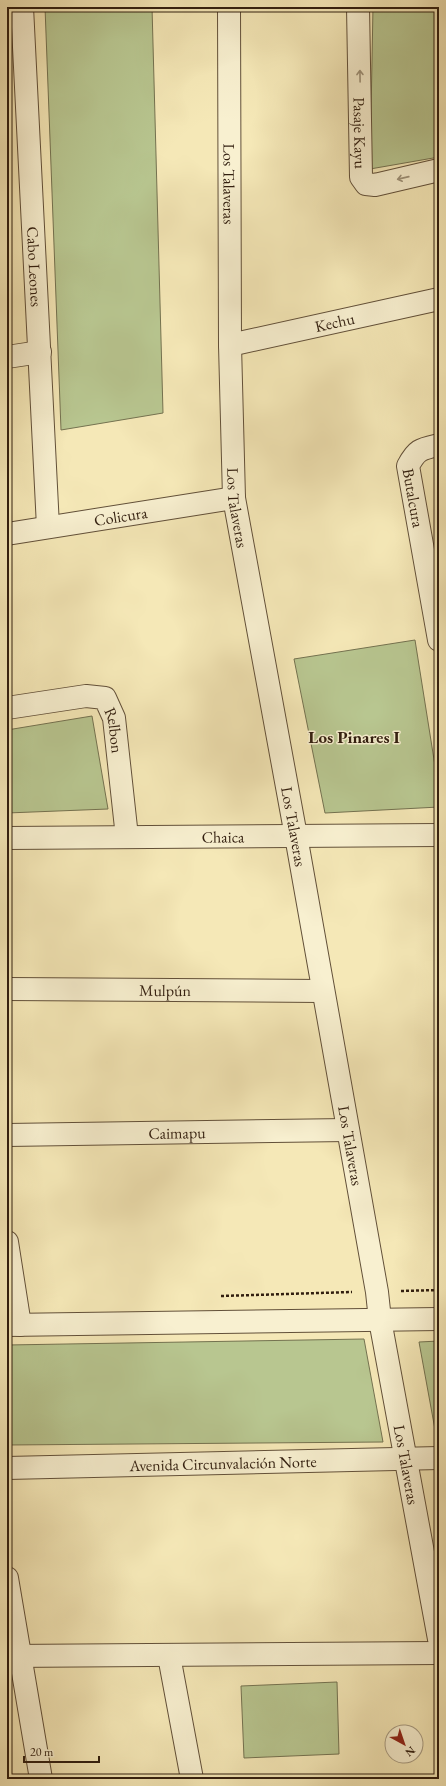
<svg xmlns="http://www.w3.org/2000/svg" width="446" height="1786" viewBox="0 0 446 1786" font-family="'EB Garamond',serif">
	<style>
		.green { fill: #b8c690; stroke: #747250 }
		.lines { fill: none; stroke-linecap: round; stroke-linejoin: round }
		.street-casing { stroke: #625039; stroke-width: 24 }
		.path { stroke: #311e0f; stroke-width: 2.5; stroke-dasharray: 3 2; stroke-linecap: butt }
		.street { stroke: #f8f0d0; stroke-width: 22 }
		.oneway { stroke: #9e9279 }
		.labels { text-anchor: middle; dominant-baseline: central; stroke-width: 3; stroke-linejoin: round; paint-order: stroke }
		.street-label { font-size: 16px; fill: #311e0f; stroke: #f8f0d0 }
		.neighbourhood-label { font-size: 17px; font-weight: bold; fill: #311e0f; stroke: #f8f0d0 }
	</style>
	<rect width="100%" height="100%" fill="#f5e8b7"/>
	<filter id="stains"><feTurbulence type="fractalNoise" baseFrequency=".005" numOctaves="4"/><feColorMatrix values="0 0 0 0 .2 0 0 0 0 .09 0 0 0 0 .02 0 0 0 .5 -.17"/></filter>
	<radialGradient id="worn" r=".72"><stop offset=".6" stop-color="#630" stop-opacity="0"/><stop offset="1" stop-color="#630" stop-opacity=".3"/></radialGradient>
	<path class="green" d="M45,7H152L163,413L61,430Z
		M373,7H439V157L370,169Z
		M415,640L439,791V807L325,813L294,659Z
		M92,716L108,809L7,813V730Z
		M364,1339L383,1442L7,1445V1345Z
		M439,1341V1435H436L419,1342Z
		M337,1682L339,1754L244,1758L241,1686Z"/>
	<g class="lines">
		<g class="street-casing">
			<g id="street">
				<path id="s1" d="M22,7L48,527"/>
				<path id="s2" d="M229,7L230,345L234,498L296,836L377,1292L380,1320L439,1639"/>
				<path id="s3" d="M358,7L361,177L366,184L375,185L439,170"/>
				<path id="s4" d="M230,345L439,299"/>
				<path d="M7,357L40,352"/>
				<path id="s5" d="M439,445C421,449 417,449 408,466L439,640"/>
				<path id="s6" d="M7,534L234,498"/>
				<path id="s7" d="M7,708L86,696L105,698L114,718L127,837"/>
				<path id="s8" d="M7,838L439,835"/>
				<path id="s9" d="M7,989L322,991"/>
				<path id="s10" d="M7,1135L347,1130"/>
				<path d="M7,1242L20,1325"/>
				<path d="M7,1325L439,1319"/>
				<path id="s11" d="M7,1468L439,1458"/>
				<path d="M7,1578L41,1779"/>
				<path d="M7,1656L439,1653"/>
				<path d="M169,1656L192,1779"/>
			</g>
		</g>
		<path class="path" d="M401,1291L439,1290
			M221,1296L352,1292"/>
		<use href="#street" class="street"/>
	</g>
	<defs><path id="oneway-shaft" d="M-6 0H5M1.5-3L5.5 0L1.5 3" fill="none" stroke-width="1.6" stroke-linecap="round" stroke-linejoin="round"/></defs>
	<g class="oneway">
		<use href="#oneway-shaft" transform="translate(360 76) rotate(-91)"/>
		<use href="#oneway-shaft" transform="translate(403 178) rotate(167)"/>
	</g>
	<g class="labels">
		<g class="street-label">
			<text stroke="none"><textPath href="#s3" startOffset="126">Pasaje Kayu</textPath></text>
			<text stroke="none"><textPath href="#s2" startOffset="177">Los Talaveras</textPath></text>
			<text stroke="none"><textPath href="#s1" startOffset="260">Cabo Leones</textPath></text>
			<text stroke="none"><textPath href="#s4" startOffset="107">Kechu</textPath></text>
			<text stroke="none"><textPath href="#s5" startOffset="72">Butalcura</textPath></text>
			<text stroke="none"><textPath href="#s2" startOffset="501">Los Talaveras</textPath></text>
			<text stroke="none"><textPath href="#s6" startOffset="115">Colicura</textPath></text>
			<text stroke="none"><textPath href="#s7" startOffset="133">Relbon</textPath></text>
			<text stroke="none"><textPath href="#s2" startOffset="825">Los Talaveras</textPath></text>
			<text stroke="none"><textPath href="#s8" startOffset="216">Chaica</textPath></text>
			<text stroke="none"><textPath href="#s9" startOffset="158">Mulpún</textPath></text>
			<text stroke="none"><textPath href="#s10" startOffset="170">Caimapu</textPath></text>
			<text stroke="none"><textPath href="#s2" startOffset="1149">Los Talaveras</textPath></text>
			<text stroke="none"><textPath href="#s11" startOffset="216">Avenida Circunvalación Norte</textPath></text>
			<text stroke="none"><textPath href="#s2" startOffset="1473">Los Talaveras</textPath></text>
		</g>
		<g class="neighbourhood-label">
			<text x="354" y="737">Los Pinares I</text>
		</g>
	</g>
	<rect width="446" height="1786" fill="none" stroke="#f5e8b7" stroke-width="24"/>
	<rect x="8" y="8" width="430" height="1770" fill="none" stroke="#311e0f" stroke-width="2"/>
	<rect x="12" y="12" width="422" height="1762" fill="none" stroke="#311e0f"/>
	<g transform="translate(404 1744) rotate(140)"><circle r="19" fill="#f8f0d0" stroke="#a89c83"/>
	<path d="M0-3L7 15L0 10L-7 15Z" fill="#8f2418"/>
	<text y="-6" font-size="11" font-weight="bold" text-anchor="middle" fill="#311e0f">N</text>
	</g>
	<path d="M24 1756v6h75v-6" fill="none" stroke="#311e0f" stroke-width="2"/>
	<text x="30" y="1756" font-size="12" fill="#311e0f" stroke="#f8f0d0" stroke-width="3" paint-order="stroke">20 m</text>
	<rect width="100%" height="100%" filter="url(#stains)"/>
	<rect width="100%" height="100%" fill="url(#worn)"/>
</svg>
